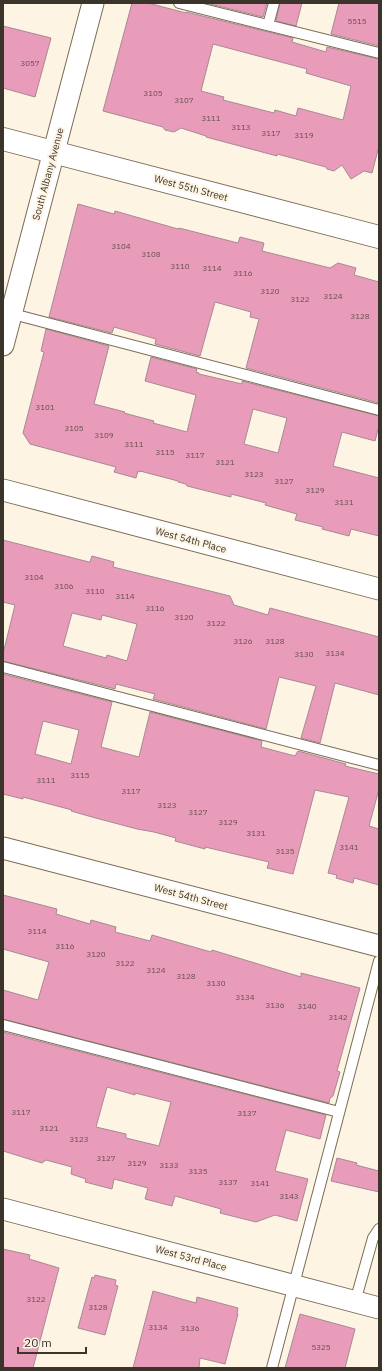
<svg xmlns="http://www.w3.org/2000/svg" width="382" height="1371" viewBox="0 0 382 1371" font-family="'IBM Plex Sans',sans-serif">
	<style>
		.building { fill: #e89cba; stroke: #a78994; fill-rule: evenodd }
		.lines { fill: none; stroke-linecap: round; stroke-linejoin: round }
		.lane-casing { stroke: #7b6d55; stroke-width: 12 }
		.street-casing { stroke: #7b6d55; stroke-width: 23 }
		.secondary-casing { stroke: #7b6d55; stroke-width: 24 }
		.lane { stroke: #fff; stroke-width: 10 }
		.street { stroke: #fff; stroke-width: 21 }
		.secondary { stroke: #fff; stroke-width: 22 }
		.labels { text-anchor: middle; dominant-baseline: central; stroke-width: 4; stroke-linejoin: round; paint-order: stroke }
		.number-label { font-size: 8px; fill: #664e4e }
		.street-label { font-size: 10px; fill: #3a342a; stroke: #fef4e4 }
	</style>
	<rect width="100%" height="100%" fill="#fef4e4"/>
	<path class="building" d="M132,3H148L186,13V12L293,38L292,42L326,52L327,47L379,59V146L372,173L364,171L351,179L342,165L334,171L327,169L326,167L277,154V156L206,137V136L181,128L174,132L165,130L163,127L103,111ZM213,44L307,69L306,73L351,86L343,120L298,108L296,116L275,110L274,113L223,100L224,97L201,91Z
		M206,3H267L263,17Z
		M280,3H302L296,26L276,21Z
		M339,3H379V46L331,34Z
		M3,26L51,38L35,97L3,88Z
		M78,204L114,214L115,211L178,229L179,228L238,243L240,237L264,243L262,251L330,268L338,263L356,268L354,275L379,282V403L246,368L259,319L250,317L251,312L215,302L200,356L155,344L156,339L114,327L112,333L49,317Z
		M46,329L109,346L94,404L125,412L124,413L154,421L153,423L187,432L196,395L145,381L151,357L197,369L196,372L199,373V374L242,384V381L379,416V426L375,441L342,432L333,466L379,478V536L351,529L349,536L322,529L323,527L295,520L297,514L265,505L266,503L231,494V497L187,486L186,484L178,482V481L140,471V472L138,471L136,478L114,472L116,467L30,444L23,433L44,352L41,351ZM253,409L287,418L278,453L244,444Z
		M3,540L89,562H90L92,556L114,562L113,567L230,596L234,605L248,609L268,615L270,608L379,637V695L335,683L320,743L301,738L316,686L279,677L266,729L153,699L155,694L116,684L115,689L3,661V654L15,605L3,602ZM72,613L101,620L102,615L137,624L127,661L107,655L106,658L63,646Z
		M3,674L112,702L101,747L139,757L150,712L262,741L261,747L295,756L298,751L346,764L345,766L379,774V789L369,826L379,829V885L354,878L353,883L336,878L337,875L328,873L349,797L315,790L293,874L267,868L269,862L205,847V849L175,841L176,838L154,832L137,829L92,817L71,811L72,810L23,797V799L3,794ZM43,721L79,730L71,764L35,754Z
		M3,895L57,909L56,914L90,924L91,920L116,927L115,932L150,941L152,935L211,952L212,950L301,977V973L360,988L337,1071L340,1072L333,1096L330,1098L329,1103L3,1019V990L38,1000L49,962L3,949Z
		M3,1032L326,1115L320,1139L286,1130L275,1171L308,1179L297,1221L275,1215L256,1222L220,1213L221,1209L175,1196L172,1206L145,1199L148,1188L114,1179L112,1189L85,1182L86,1179L71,1174L72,1167L46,1160L42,1163L3,1151ZM107,1087L135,1095V1093L171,1102L159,1146L126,1138V1134L96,1127Z
		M337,1158L357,1163L356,1165L379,1171V1192L331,1181Z
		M3,1249L30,1255L29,1259L59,1268L33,1368H3Z
		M95,1275L116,1280L115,1285L118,1286L105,1335L78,1328L92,1277L94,1278Z
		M153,1291L196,1303L197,1297L238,1308L237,1314H238L225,1364L200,1358L199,1368H133Z
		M300,1314L355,1329L345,1368H285Z"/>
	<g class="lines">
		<g class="lane-casing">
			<path id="lane" d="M179,3L379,53
				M268,25L274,3
				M9,313L379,410
				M3,667L379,765
				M3,1025L339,1112
				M355,1302L373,1238L379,1229
				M272,1368L379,961"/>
		</g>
		<g class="street-casing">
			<path id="street" d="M3,345L93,3
				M3,490L379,589
				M3,848L379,946
				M3,1209L379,1308"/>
		</g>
		<g class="secondary-casing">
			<path id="secondary" d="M3,139L379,237"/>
		</g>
		<use href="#lane" class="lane"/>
		<use href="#street" class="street"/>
		<use href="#secondary" class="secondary"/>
	</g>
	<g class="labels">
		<g class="number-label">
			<text x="357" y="21">5515</text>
			<text x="30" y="63">3057</text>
			<text x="153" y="93">3105</text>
			<text x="184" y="100">3107</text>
			<text x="211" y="118">3111</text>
			<text x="241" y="127">3113</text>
			<text x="271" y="133">3117</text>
			<text x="304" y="135">3119</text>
			<text x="121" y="246">3104</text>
			<text x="151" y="254">3108</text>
			<text x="180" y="266">3110</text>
			<text x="212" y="268">3114</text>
			<text x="243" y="273">3116</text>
			<text x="270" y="291">3120</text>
			<text x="333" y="296">3124</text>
			<text x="300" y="299">3122</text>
			<text x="360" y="316">3128</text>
			<text x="45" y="407">3101</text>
			<text x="74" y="428">3105</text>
			<text x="104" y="435">3109</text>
			<text x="134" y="444">3111</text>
			<text x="165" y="452">3115</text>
			<text x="195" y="455">3117</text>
			<text x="225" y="462">3121</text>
			<text x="254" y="474">3123</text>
			<text x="284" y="481">3127</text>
			<text x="315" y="490">3129</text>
			<text x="344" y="502">3131</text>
			<text x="34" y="577">3104</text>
			<text x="64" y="586">3106</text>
			<text x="95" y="591">3110</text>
			<text x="125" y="596">3114</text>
			<text x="155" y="608">3116</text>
			<text x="184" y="617">3120</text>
			<text x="216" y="623">3122</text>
			<text x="243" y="641">3126</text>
			<text x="275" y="641">3128</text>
			<text x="335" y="653">3134</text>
			<text x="304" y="654">3130</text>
			<text x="80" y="775">3115</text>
			<text x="46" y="780">3111</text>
			<text x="131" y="791">3117</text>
			<text x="167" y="805">3123</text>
			<text x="198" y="812">3127</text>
			<text x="228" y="822">3129</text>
			<text x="256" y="833">3131</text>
			<text x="349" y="847">3141</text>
			<text x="285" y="851">3135</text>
			<text x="37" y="931">3114</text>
			<text x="65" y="946">3116</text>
			<text x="96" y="954">3120</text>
			<text x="125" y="963">3122</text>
			<text x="156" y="970">3124</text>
			<text x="186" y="976">3128</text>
			<text x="216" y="983">3130</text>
			<text x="245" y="997">3134</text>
			<text x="275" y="1005">3136</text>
			<text x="307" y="1006">3140</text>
			<text x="338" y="1017">3142</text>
			<text x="21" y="1112">3117</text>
			<text x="247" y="1113">3137</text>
			<text x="49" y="1128">3121</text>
			<text x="79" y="1139">3123</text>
			<text x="106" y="1158">3127</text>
			<text x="137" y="1163">3129</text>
			<text x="169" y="1165">3133</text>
			<text x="198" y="1171">3135</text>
			<text x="228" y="1182">3137</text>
			<text x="260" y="1183">3141</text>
			<text x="289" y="1196">3143</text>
			<text x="36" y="1299">3122</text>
			<text x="98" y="1307">3128</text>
			<text x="158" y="1327">3134</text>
			<text x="190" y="1328">3136</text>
			<text x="321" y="1347">5325</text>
		</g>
		<g class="street-label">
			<text transform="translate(48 174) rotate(-75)">South Albany Avenue</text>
			<text transform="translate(191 188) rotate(15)">West 55th Street</text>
			<text transform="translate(191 540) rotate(15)">West 54th Place</text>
			<text transform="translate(191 897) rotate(15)">West 54th Street</text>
			<text transform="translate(191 1258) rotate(15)">West 53rd Place</text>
		</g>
	</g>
	<rect width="382" height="1371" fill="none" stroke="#3a342a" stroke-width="8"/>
	<path d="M18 1347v6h68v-6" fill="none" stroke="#3a342a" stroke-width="2"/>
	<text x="24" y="1347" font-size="12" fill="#3a342a" stroke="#fef4e4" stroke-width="3" paint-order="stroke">20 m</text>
</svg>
